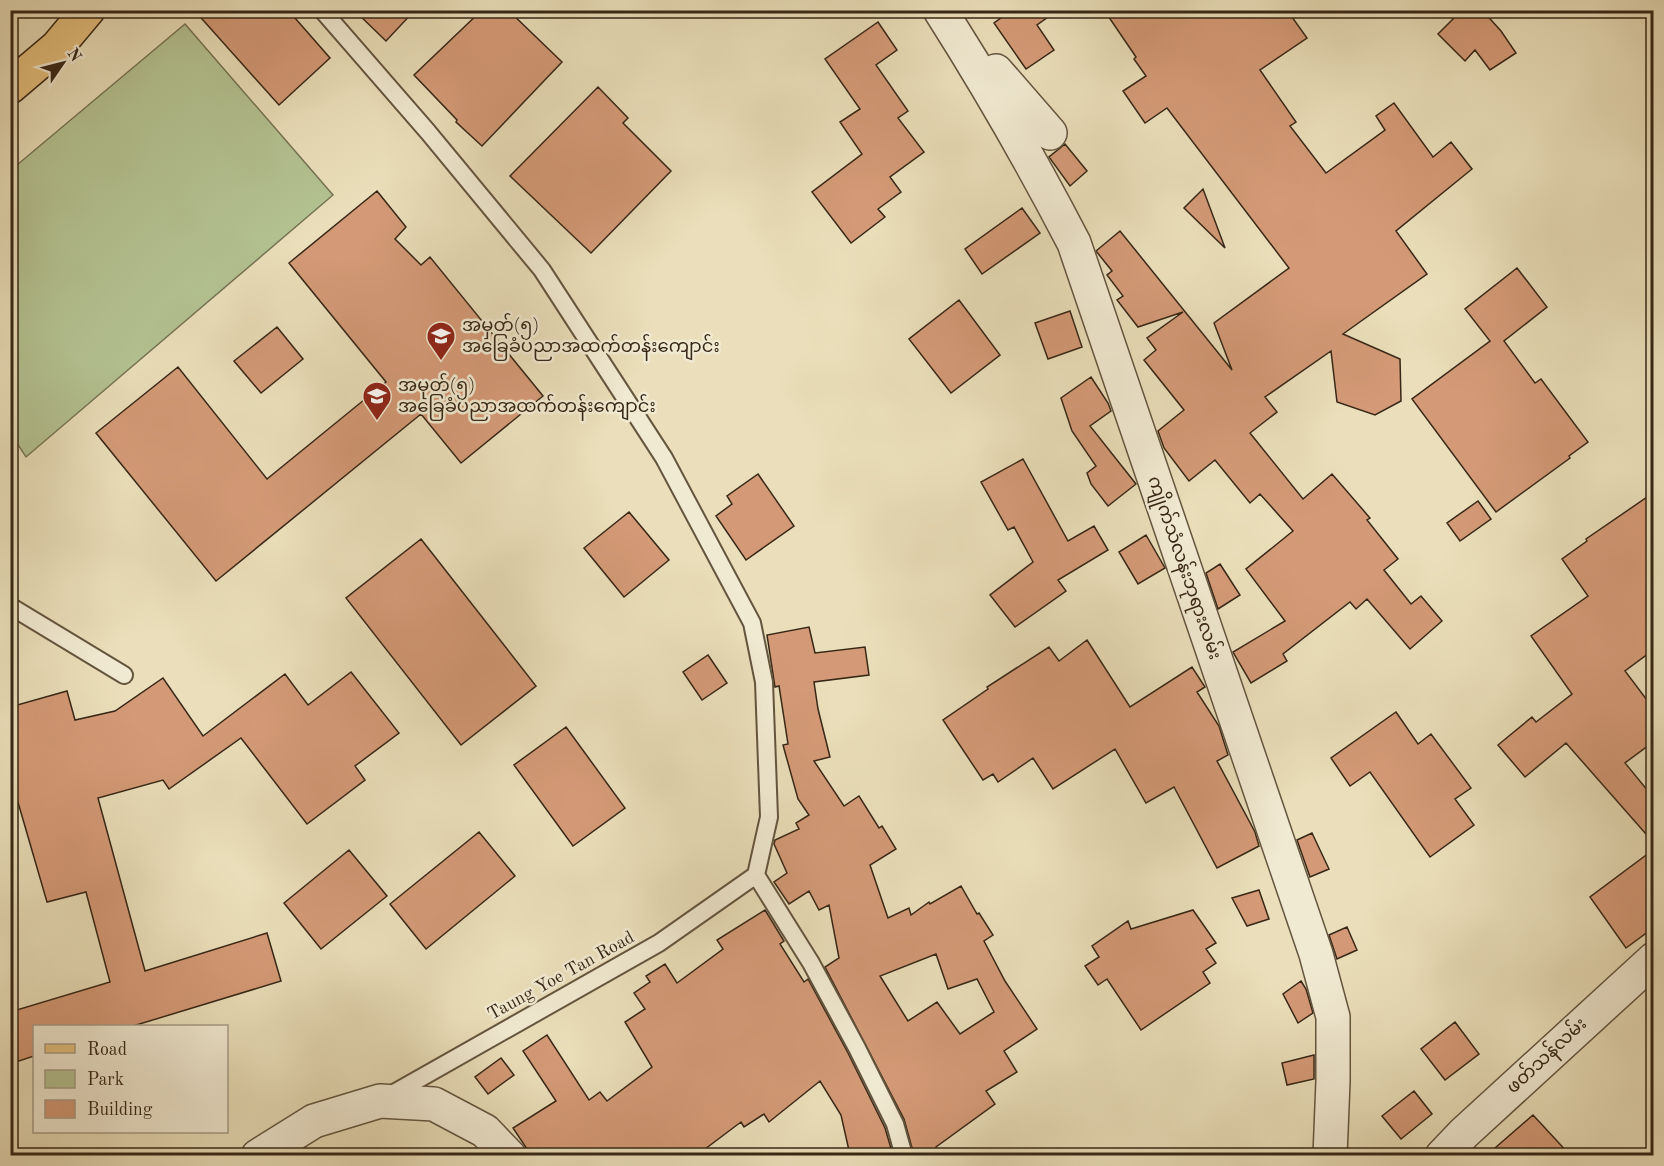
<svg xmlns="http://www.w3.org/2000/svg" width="1664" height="1166" viewBox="0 0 1664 1166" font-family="'Old Standard TT','Noto Sans Myanmar',serif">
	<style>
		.green { fill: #b4c292; stroke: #767454; stroke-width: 1.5 }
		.building { fill: #d49a77; stroke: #372716; stroke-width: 1.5; fill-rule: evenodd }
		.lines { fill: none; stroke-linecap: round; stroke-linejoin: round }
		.service-casing { stroke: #64553f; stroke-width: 20 }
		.minor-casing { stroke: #64553f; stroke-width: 36 }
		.tertiary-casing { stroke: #64553f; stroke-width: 36 }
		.primary-casing { stroke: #372716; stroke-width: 36 }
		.service { stroke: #f1ead2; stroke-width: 16 }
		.minor { stroke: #f1ead2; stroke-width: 33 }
		.tertiary { stroke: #f1ead2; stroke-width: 33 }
		.primary { stroke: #e5c07d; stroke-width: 33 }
		.labels { text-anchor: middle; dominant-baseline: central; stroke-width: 5; stroke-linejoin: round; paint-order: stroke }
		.poi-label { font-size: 18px; fill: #372716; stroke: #f1ead2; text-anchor: start }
		.street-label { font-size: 18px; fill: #372716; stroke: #f1ead2 }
	</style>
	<rect width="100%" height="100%" fill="#eadfba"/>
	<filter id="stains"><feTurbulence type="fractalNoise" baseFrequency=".00333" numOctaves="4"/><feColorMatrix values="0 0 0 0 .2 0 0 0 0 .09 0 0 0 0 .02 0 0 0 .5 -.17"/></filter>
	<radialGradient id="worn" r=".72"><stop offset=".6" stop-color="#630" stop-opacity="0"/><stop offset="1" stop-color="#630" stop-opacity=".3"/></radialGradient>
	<path class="green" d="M185,24L333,195L26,457L11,434V170Z"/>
	<path class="building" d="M194,10H288L330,58L279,105Z
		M354,10H415L386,41Z
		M482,10H508L562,62L482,146L456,122L457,120L414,75Z
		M1012,10H1058L1037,25L1054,50L1026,69L994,23Z
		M1104,10H1287L1307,38L1260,70L1296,122L1290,126L1326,173L1385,130L1376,116L1394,103L1433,157L1451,142L1472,169L1396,231L1427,274L1343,334L1400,359L1401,401L1375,415L1337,402L1331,351L1265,397L1277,412L1250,433L1303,499L1332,474L1370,518L1367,520L1398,559L1384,570L1411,604L1421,596L1442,621L1410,649L1367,599L1356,609L1350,602L1283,654L1287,661L1251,683L1234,654L1233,652L1285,621L1246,569L1293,531L1260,494L1250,503L1215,460L1189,481L1164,448L1158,431L1184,410L1144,360L1156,350L1147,338L1183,312L1138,327L1117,300L1123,296L1107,275L1112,271L1096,251L1120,231L1232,370L1214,323L1289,268L1167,108L1145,123L1123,91L1146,76L1134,59L1136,57Z
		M1462,10H1482L1501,31L1516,53L1490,70L1475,50L1465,61L1438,34Z
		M878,22L897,50L876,65L908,111L898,118L924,152L890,177L901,192L878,209L885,217L851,243L812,192L862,154L840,122L860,109L825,59Z
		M598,87L628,118L623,123L671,171L591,253L510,176Z
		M1065,144L1087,171L1070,186L1049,157Z
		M1203,189L1225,248L1184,208Z
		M377,191L406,227L395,239L421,265L430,257L543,396L461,463L421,414L216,581L96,433L178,367L267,479L386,382L289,263Z
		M1022,208L1040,233L982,274L965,249Z
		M1517,268L1547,307L1504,341L1535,383L1541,379L1588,442L1569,456L1570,458L1496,512L1412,399L1490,341L1465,309Z
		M959,300L1000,355L951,393L909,339Z
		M1070,311L1082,347L1048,359L1035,323Z
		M277,327L303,359L261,393L234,361Z
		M1091,377L1108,403L1111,411L1090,426L1136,484L1108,506L1091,484L1087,473L1096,466L1072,431L1061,398Z
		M1023,459L1068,541L1094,526L1108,550L1058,580L1066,591L1015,627L990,595L1033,562L1014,527L1008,530L981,482Z
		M758,474L794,526L746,560L716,516L732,504L727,496Z
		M1653,493V650L1625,671L1653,708V742L1625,763L1653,797V842L1566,743L1525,777L1498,745L1532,717L1536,722L1572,694L1531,636L1588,596L1562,559L1587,541L1586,539Z
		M1478,501L1491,519L1460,541L1447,523Z
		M629,512L669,560L624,597L584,548Z
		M1146,535L1165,568L1138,584L1119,552Z
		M421,539L536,686L461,745L346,598Z
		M1220,564L1240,595L1218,609L1206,573Z
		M809,627L815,653L865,647L869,675L814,682L818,709L830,757L814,761L844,806L859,796L879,828L882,826L896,849L870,865L888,918L909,908L911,915L929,902L930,904L961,886L977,914L979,913L993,935L984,941L1005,981L1037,1029L1004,1051L1017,1072L986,1091L995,1104L936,1147L939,1155H914L904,1119L825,967L839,958L829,905L819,910L809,891L789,904L774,882L787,873L774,844L775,840L799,829L796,823L809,815L798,799L783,745L788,744L779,686L775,687L767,635ZM936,954L948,989L977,979L994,1012L960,1034L937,1002L908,1021L880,976Z
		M1087,640L1130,707L1192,667L1205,687L1197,692L1219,726L1228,755L1217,761L1255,832L1259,846L1217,868L1174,787L1146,803L1115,749L1053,789L1033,758L998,782L993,774L983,780L943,720L988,689L987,687L1049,647L1059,661Z
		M708,655L727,683L702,700L683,672Z
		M351,672L399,733L355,766L365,780L307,824L241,738L169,789L163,780L98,798L145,971L267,933L281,981L133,1026H34V1056L10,1064V1012L110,982L86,892L47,902L15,792L10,794V707L67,691L75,720L115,711L163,678L203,736L285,674L308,705Z
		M1396,712L1418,744L1431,734L1471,788L1455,799L1474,825L1430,857L1370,772L1350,786L1331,758Z
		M566,727L625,808L573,846L514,765Z
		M479,832L515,876L426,949L390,904Z
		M1312,833L1329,869L1310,877L1297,840Z
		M349,850L387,896L321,949L284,903Z
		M1653,850V928L1626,948L1590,897Z
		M1259,890L1269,919L1247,926L1232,898Z
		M765,910L784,941L780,944L804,982L808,979L848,1053L885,1128L893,1155H850L841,1115L820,1081L769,1122L764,1114L744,1127L741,1122L697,1155H531L513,1128L556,1101L523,1051L547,1035L589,1100L600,1092L607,1101L652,1067L625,1022L645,1009L634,993L650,982L646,976L665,964L677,983L723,949L717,940Z
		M1193,910L1216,943L1206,949L1216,963L1203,972L1210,983L1141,1030L1107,979L1098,985L1085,966L1099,957L1092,946L1128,921L1131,929Z
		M1347,927L1357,950L1337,959L1329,935Z
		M1301,981L1306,989L1313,1013L1298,1023L1283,994Z
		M1455,1022L1479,1054L1445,1080L1421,1049Z
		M1314,1055V1079L1287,1085L1282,1063Z
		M501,1058L514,1075L488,1094L475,1077Z
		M1414,1091L1432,1114L1401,1139L1382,1116Z
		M1533,1115L1570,1155H1487Z"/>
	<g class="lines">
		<g class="service-casing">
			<path id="service" d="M322,10L428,132L542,270L664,458L752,623L764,682L769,817L756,875L811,963L857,1048L895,1124L904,1156
				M10,606L124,675
				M387,1097L659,943L756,875"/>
		</g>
		<g class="minor-casing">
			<path id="minor" d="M940,10C989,87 1032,162 1074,243L1316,954L1333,1017V1081L1330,1156
				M996,71L1050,133"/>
		</g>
		<g class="tertiary-casing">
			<path id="tertiary" d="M258,1156L314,1121L380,1101L434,1104L485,1131L509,1156
				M1442,1156L1464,1133L1654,959"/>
		</g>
		<g class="primary-casing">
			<path id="primary" d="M10,87L57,47L88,10"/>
		</g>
		<use href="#service" class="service"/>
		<use href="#minor" class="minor"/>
		<use href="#tertiary" class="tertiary"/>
		<use href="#primary" class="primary"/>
	</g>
	<defs>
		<g id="school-pin" transform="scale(1.5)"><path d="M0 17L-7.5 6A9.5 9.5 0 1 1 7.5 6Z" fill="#8f2418" stroke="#f1ead2"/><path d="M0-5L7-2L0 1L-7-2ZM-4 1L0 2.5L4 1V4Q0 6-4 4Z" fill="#fff"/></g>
	</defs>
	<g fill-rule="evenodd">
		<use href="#school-pin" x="441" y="336"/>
		<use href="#school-pin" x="377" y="396"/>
	</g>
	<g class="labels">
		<g class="poi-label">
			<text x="462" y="326">အမှတ်(၅)<tspan x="462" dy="21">အခြေခံပညာအထက်တန်းကျောင်း</tspan></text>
			<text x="398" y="386">အမုတ်(၅)<tspan x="398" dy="21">အခြေခံပညာအထက်တန်းကျောင်း</tspan></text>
		</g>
		<g class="street-label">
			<text transform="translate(1184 568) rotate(71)">ကျိုက်သံလန်းဘုရားလမ်း</text>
			<text transform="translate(561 976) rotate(-29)">Taung Yoe Tan Road</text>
			<text transform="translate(1547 1056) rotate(-43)">ဖတ်သန်လမ်း</text>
		</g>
	</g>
	<rect width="1664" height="1166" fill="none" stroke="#eadfba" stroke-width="36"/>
	<rect x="12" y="12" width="1640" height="1142" fill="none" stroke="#372716" stroke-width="3"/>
	<rect x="18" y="18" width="1628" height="1130" fill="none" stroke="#372716" stroke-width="1.5"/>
	<rect x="33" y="1025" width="195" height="108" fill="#f1ead2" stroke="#a79c87" stroke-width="1.5"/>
	<rect x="45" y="1044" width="30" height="9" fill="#e5c07d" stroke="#a79c87" stroke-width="1.5"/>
	<text x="87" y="1055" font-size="18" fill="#372716">Road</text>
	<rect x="45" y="1070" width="30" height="18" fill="#b4c292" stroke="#a79c87" stroke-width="1.5"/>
	<text x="87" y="1085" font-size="18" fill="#372716">Park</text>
	<rect x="45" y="1100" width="30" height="18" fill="#d49a77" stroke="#a79c87" stroke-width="1.5"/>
	<text x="87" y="1115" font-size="18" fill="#372716">Building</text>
	<g transform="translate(63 63) rotate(55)" stroke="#f1ead2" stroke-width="4.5" paint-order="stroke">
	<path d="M0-4.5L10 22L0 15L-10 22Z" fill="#372716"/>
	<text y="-9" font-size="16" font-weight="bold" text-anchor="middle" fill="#372716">N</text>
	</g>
	<rect width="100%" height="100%" filter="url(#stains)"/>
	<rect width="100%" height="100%" fill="url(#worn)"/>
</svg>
